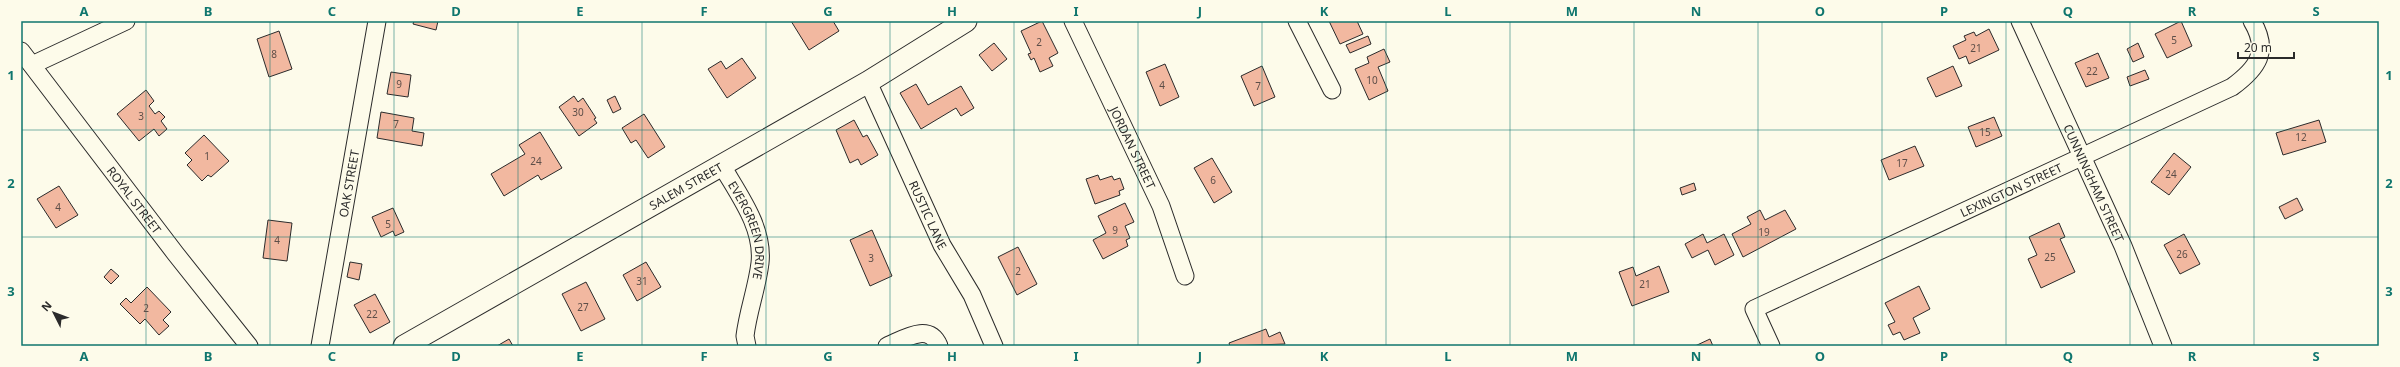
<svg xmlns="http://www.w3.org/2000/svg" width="2400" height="367" viewBox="0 0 2400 367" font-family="'Noto Sans',sans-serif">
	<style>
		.building { fill: #f2b8a0; stroke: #2b2b2b }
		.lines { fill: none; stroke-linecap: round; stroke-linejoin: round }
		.minor-casing { stroke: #2b2b2b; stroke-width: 19 }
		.tertiary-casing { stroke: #2b2b2b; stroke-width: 23 }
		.minor { stroke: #fdfbea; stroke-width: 17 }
		.tertiary { stroke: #fdfbea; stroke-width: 21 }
		.grid { fill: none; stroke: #0f766e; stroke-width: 1; stroke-opacity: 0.55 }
		.labels { text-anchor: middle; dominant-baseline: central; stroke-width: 3; stroke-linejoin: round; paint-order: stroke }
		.number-label { font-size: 10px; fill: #5d4e48 }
		.street-label { font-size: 12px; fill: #2b2b2b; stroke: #fdfbea }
		.neatline { fill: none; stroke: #0f766e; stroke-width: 1.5 }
		.grid-label { font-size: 13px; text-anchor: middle; font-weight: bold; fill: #0f766e }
	</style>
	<rect width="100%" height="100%" fill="#fdfbea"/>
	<path class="building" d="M414,21H438L436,30L413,24Z
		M791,21H833L839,31L809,50Z
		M1042,21L1058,53L1049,58L1053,66L1040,72L1034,58L1031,60L1028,54L1031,53L1021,31Z
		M1329,21H1357L1363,34L1340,44Z
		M2181,21L2192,46L2167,58L2155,34Z
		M1989,29L1999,50L1969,64L1966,56L1959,59L1953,46L1966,40L1964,36L1974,32L1976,36Z
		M279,31L292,69L269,77L257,39Z
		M1368,36L1371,44L1350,53L1346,45Z
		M994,43L1007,59L992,71L979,55Z
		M2138,43L2144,57L2133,62L2127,49Z
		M1384,49L1390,62L1378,67L1388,91L1369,100L1355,69L1369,63L1367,57Z
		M2098,53L2109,78L2086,87L2075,63Z
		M742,58L756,78L727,98L708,69L721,61L726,69Z
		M1165,64L1179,97L1160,106L1146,72Z
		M1262,66L1275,97L1254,106L1241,76Z
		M1953,66L1962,86L1936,97L1927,78Z
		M2145,70L2149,79L2130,86L2127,77Z
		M391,72L411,75L408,97L387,94Z
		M916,84L928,105L961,86L974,108L961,116L956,108L921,129L900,93Z
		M146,90L154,101L149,106L155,114L159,111L165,117L161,121L167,129L159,136L154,129L139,141L117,114Z
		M574,96L578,102L583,98L596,118L594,119L597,123L579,136L559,107Z
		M615,96L621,109L613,113L607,100Z
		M381,112L414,118L412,131L424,133L422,146L377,138Z
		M644,114L665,147L648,158L636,140L631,143L622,128Z
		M1994,117L2002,136L1976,147L1968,127Z
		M854,120L863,137L867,135L878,155L861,165L858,159L850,163L836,130Z
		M2319,120L2326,142L2283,155L2276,133Z
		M540,132L562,168L541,180L538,175L504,196L491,174L525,154L519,145Z
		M204,135L229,161L211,177L208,175L202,181L187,165L192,160L185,153Z
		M1915,146L1924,166L1889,180L1881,160Z
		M2174,153L2191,167L2169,195L2151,182Z
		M1212,158L1232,192L1214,203L1194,168Z
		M1098,175L1100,180L1112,176L1114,180L1120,178L1124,189L1119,191L1120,195L1095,204L1086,179Z
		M1694,183L1696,190L1682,195L1680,188Z
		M59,186L78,215L56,228L37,199Z
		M2297,198L2303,210L2285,219L2279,207Z
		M1125,203L1134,222L1125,226L1130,238L1126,240L1128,246L1103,259L1093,240L1106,233L1098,216Z
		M393,208L404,232L395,236L393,231L381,237L372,217Z
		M1760,210L1765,220L1785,210L1796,229L1743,257L1732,234L1751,224L1747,217Z
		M268,220L292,223L287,261L263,258Z
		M2059,223L2065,237L2060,239L2075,272L2041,288L2028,259L2037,255L2029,237Z
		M872,230L892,276L870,286L850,240Z
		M1703,234L1707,243L1724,234L1734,255L1715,265L1708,250L1692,258L1685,244Z
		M2184,234L2200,264L2180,274L2164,245Z
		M1018,247L1037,284L1017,295L998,257Z
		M350,262L362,264L359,280L347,277Z
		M646,262L661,287L637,301L623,275Z
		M1659,266L1669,292L1632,306L1619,272L1633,267L1636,276Z
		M111,269L119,276L111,284L104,277Z
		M586,282L605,319L581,331L562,294Z
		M1919,286L1930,309L1913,318L1920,333L1904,340L1900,332L1893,335L1888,325L1895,322L1885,303Z
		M147,287L171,312L163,320L169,326L159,335L145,319L140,324L120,304L126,298L131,303Z
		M375,294L390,322L370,333L354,305Z
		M1266,329L1269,337L1280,332L1285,344L1230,346L1229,343Z
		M509,339L513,346H497Z
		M1710,339L1713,346H1695Z"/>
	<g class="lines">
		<g class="minor-casing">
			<g id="minor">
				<path id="s1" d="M1073,21L1161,206L1185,276"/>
				<path d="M1297,21L1332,90"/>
				<path id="s2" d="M2020,21L2123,246L2163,346"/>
				<path id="s3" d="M21,51L175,253L249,346"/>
				<path d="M32,65L126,21"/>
				<path id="s4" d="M868,82L942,245L972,295L994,346"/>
				<path id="s5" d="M721,164C738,194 764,227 760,263C757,288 748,311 745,336L747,346"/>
				<path id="s6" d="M320,346L377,21"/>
				<path d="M887,346C904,339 929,322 939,346"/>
				<path id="s7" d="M1771,346L1754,309L2232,87C2258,68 2270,51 2252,21"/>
			</g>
		</g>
		<g class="tertiary-casing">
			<g id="tertiary">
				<path id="s8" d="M404,346L868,82L966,21"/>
			</g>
		</g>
		<use href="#minor" class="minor"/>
		<use href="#tertiary" class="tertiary"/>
	</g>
	<path class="grid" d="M146,21V346M270,21V346M394,21V346M518,21V346M642,21V346M766,21V346M890,21V346M1014,21V346M1138,21V346M1262,21V346M1386,21V346M1510,21V346M1634,21V346M1758,21V346M1882,21V346M2006,21V346M2130,21V346M2254,21V346M21,130H2379M21,237H2379"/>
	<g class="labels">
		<g class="number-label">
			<text x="2174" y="40">5</text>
			<text x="1039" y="42">2</text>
			<text x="1976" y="48">21</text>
			<text x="274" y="54">8</text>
			<text x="2092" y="71">22</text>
			<text x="1372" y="80">10</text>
			<text x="399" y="84">9</text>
			<text x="1162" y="85">4</text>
			<text x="1258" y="86">7</text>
			<text x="578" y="112">30</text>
			<text x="141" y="116">3</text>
			<text x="396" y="124">7</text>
			<text x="1985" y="132">15</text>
			<text x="2301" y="137">12</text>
			<text x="207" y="156">1</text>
			<text x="536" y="161">24</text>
			<text x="1902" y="163">17</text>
			<text x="2171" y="174">24</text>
			<text x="1213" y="180">6</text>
			<text x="58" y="207">4</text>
			<text x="388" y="224">5</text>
			<text x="1115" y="230">9</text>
			<text x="1764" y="232">19</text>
			<text x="277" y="240">4</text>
			<text x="2182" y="254">26</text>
			<text x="2050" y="257">25</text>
			<text x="871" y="258">3</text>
			<text x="1018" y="271">2</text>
			<text x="642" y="281">31</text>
			<text x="1645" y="284">21</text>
			<text x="583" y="307">27</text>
			<text x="146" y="308">2</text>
			<text x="372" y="314">22</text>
		</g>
		<g class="street-label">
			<text stroke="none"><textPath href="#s1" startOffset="140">JORDAN STREET</textPath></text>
			<text stroke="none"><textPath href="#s2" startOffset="178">CUNNINGHAM STREET</textPath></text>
			<text stroke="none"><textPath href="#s6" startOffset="165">OAK STREET</textPath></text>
			<text stroke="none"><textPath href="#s8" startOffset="324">SALEM STREET</textPath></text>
			<text stroke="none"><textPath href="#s7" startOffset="324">LEXINGTON STREET</textPath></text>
			<text stroke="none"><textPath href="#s3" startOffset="187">ROYAL STREET</textPath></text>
			<text stroke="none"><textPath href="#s4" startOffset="146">RUSTIC LANE</textPath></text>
			<text stroke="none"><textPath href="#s5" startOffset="73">EVERGREEN DRIVE</textPath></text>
		</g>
	</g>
	<rect width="2400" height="367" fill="none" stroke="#fdfbea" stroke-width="44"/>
	<g transform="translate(54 313) rotate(312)" stroke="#fdfbea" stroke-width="3" paint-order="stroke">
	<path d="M0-3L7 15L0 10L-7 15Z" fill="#2b2b2b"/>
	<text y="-6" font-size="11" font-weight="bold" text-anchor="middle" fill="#2b2b2b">N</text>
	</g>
	<path d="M2238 52v6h56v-6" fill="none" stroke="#2b2b2b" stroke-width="2"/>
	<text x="2244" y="52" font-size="12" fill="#2b2b2b" stroke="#fdfbea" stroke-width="3" paint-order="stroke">20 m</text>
	<rect x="22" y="22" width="2356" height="323" class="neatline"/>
	<g class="grid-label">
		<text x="84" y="16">A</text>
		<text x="208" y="16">B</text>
		<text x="332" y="16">C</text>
		<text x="456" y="16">D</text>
		<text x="580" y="16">E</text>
		<text x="704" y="16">F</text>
		<text x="828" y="16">G</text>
		<text x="952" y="16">H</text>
		<text x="1076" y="16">I</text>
		<text x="1200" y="16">J</text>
		<text x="1324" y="16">K</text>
		<text x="1448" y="16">L</text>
		<text x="1572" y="16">M</text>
		<text x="1696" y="16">N</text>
		<text x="1820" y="16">O</text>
		<text x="1944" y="16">P</text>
		<text x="2068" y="16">Q</text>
		<text x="2192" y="16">R</text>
		<text x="2316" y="16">S</text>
		<text x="11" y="80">1</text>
		<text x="2389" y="80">1</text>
		<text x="11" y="188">2</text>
		<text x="2389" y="188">2</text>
		<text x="11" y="296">3</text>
		<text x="2389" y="296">3</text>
		<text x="84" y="361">A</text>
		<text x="208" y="361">B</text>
		<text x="332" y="361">C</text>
		<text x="456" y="361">D</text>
		<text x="580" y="361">E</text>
		<text x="704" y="361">F</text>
		<text x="828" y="361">G</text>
		<text x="952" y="361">H</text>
		<text x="1076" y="361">I</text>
		<text x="1200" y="361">J</text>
		<text x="1324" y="361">K</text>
		<text x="1448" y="361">L</text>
		<text x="1572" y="361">M</text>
		<text x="1696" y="361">N</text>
		<text x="1820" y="361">O</text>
		<text x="1944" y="361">P</text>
		<text x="2068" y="361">Q</text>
		<text x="2192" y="361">R</text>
		<text x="2316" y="361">S</text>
	</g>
</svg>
